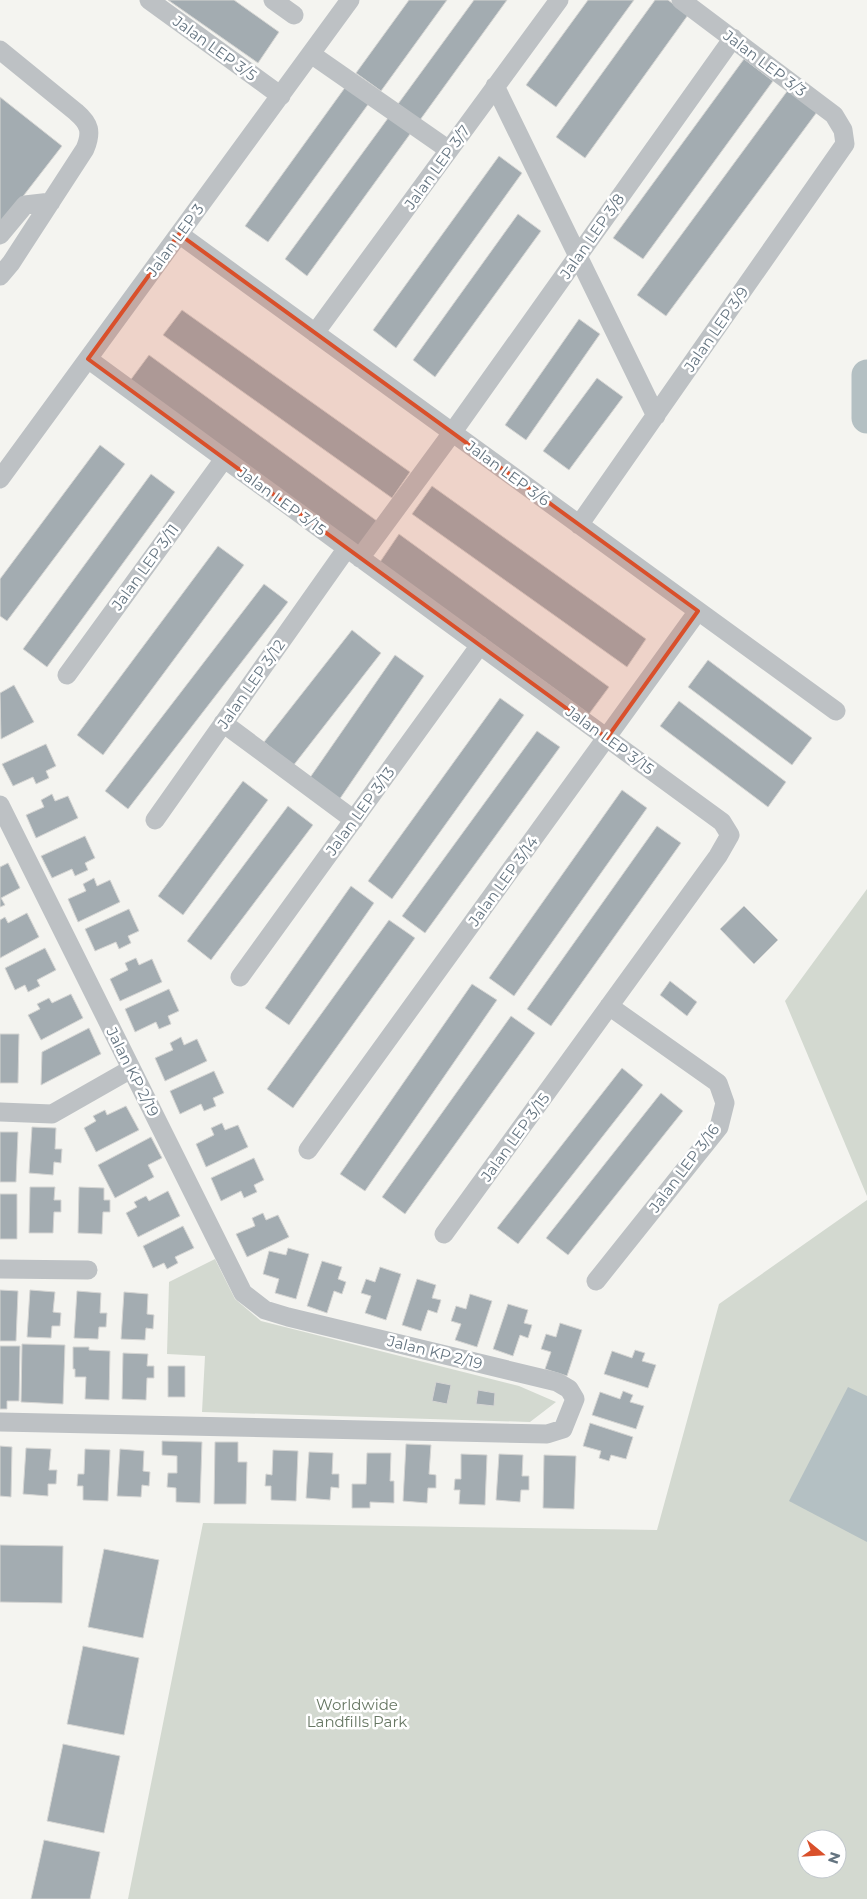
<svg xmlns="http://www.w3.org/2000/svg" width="867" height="1899" viewBox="0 0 867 1899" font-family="Montserrat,sans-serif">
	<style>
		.green { fill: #d3d9d0; fill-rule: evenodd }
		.water { fill: #b4c0c3 }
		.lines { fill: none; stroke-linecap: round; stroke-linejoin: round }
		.river { stroke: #b4c0c3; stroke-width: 31 }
		.building { fill: #a3acb1; stroke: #d5d5d3 }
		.minor { stroke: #bdc1c4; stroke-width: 19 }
		.marked { fill: #d9502b; fill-opacity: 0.2; stroke: #d9502b; stroke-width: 4; stroke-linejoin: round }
		.labels { text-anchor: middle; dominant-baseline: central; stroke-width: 5; stroke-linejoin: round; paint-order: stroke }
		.street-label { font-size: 15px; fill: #647480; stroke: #fff }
		.park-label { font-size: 15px; fill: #677763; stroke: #fff }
	</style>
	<rect width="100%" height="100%" fill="#f4f4f0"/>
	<path class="green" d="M867,889V1196L785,1001Z
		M867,1200V1899H128L203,1523L657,1530L719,1304ZM807,1839H837V1869H807Z
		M215,1259L235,1299L261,1321L519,1386L556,1402L530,1422L202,1412L205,1356L167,1354L169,1282Z"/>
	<path class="water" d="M848,1387L867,1396V1542L789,1501Z"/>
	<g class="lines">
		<path class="river" d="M867,375V418"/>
	</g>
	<path class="building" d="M168,0H234L279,32L258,63Z
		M409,0H447L381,91L356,73Z
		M474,0H507L420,120L398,104Z
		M588,0H634L556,107L526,85Z
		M655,0H668L688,15L585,158L556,137Z
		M744,59L773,81L643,259L613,238Z
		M349,82L372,99L268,242L245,226Z
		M788,90L817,112L666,316L637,295Z
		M0,97L62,146L0,226Z
		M391,114L413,130L307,276L285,259Z
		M499,156L522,173L396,348L373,330Z
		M518,214L541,231L435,377L413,360Z
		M182,310L410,472L392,498L163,335Z
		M579,319L600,334L526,440L505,425Z
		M149,355L377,521L357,548L129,382Z
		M597,378L623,397L569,470L543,451Z
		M100,445L125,464L7,621L0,616V579Z
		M151,474L175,492L47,667L23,649Z
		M432,486L646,639L627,667L412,514Z
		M399,534L609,687L589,714L380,562Z
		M218,546L244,565L103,755L77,735Z
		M264,584L288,602L128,809L105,791Z
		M352,630L381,653L293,766L264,742Z
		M395,655L424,676L339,800L309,779Z
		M708,660L812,738L792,765L688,687Z
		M14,685L34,722L1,739L0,693Z
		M500,698L524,715L392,899L368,881Z
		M679,701L786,782L768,807L660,726Z
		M537,731L560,747L425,933L402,916Z
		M46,744L56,766L46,771L49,778L36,784L33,777L13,786L2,764Z
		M243,781L268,800L183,915L158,896Z
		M622,790L647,808L514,996L489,978Z
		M52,794L55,801L68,796L78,818L36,838L26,815L44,807L41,800Z
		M288,806L313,825L211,960L187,941Z
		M657,826L681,843L551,1026L527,1009Z
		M85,836L95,858L85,863L88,870L75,876L72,869L52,878L41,856Z
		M8,863L20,888L1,898L5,905L0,907V867Z
		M94,878L97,886L110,880L120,902L78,922L68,899L86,891L83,884Z
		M351,886L374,903L289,1025L265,1008Z
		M744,906L778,940L754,964L720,929Z
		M129,909L139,931L128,936L131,943L119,949L116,942L95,951L85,929Z
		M27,913L39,937L0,958V920L5,917L8,923Z
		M389,920L415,938L293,1108L267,1089Z
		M45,948L56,970L37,980L40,986L28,992L25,985L15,990L5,968Z
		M136,958L139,965L152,959L162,982L120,1001L110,979L128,970L125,963Z
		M670,981L697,1002L687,1016L660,995Z
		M472,984L497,1000L365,1191L340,1174Z
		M169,989L179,1011L168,1016L171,1024L159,1029L156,1022L135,1032L125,1009Z
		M71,994L83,1018L41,1040L28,1015L40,1009L37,1004L49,998L52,1003Z
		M511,1016L535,1033L405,1214L382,1197Z
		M89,1028L101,1054L41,1085L42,1052Z
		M0,1034H19L18,1083H0Z
		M181,1037L184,1045L197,1039L207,1061L165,1081L155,1058L173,1050L170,1043Z
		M622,1068L643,1085L518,1244L497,1228Z
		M214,1071L224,1093L213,1098L216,1106L204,1111L201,1104L180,1114L170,1091Z
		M661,1093L683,1111L568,1255L546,1238Z
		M126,1106L139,1130L96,1152L84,1128L96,1121L93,1116L105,1110L107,1115Z
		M222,1123L225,1130L238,1125L248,1147L206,1167L196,1144L214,1135L211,1128Z
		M32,1127L56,1128L55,1149H62L61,1163L54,1162L53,1175L29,1173Z
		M0,1132H18L16,1182H0Z
		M151,1137L162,1158L148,1165L154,1177L115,1198L98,1165Z
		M254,1158L264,1180L254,1185L257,1192L244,1198L241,1191L221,1201L211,1178Z
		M30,1187H55L54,1200H61V1212H54L53,1233H29Z
		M79,1187L104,1188V1200H110V1212H103L102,1234L78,1233Z
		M168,1191L180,1216L138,1237L126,1213L137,1207L134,1202L146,1196L149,1201Z
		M0,1194H17V1239H0Z
		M263,1213L266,1220L278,1215L289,1237L247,1257L236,1234L255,1226L252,1218Z
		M183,1226L194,1248L175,1257L178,1263L167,1269L164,1263L153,1268L143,1246Z
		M288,1248L309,1254L296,1299L275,1293L279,1279L263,1274L269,1251L286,1255Z
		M322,1261L342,1267L338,1279L346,1282L342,1294L334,1291L327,1313L307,1306Z
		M380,1267L401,1274L386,1320L365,1313L371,1296L361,1293L366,1279L375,1282Z
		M417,1279L436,1285L432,1298L441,1300L437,1313L428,1310L421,1331L402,1325Z
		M0,1290L18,1291L16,1341H0Z
		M30,1290L55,1292L53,1312L61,1313L60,1326H52L51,1338L27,1337Z
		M77,1291L101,1293L100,1313H107L106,1327H99L98,1339L74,1338Z
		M124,1292L148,1294L147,1314L154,1315L153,1329L146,1328L145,1340L121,1339Z
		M470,1294L492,1301L477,1347L455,1340L461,1324L451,1321L456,1306L466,1309Z
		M508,1304L528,1310L524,1323L532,1325L528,1338L520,1335L513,1356L493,1349Z
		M560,1323L582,1330L567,1376L545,1369L551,1352L541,1349L546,1334L556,1337Z
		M22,1344L65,1345L63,1404L21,1402Z
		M0,1346H20L19,1401H7V1409H0Z
		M73,1347H89V1350L110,1351L109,1400L85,1399L86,1377H75V1369H73Z
		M635,1350L645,1353L642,1361L656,1365L648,1388L604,1374L612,1351L632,1358Z
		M123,1353L148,1354L147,1366H154V1378H147L146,1400L122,1399Z
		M168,1366H185V1397H168Z
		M436,1382L451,1385L447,1404L432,1401Z
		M478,1390L495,1393L494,1406L476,1404Z
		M623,1391L633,1395L630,1402L644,1406L636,1429L592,1415L600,1392L620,1399Z
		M590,1423L633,1437L626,1459L611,1455L609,1461L599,1458L601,1451L583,1446Z
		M162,1441L202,1442L200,1503L176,1502V1488L167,1487L168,1473H177V1456L162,1455Z
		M215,1442H238V1462H247L246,1504H214Z
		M406,1444L431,1445L429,1474L436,1475V1488H428L427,1503L403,1501Z
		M0,1446L12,1447L11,1497L0,1496Z
		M26,1448L51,1449L49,1470H57L56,1484H48V1496L23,1494Z
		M85,1449L110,1450L108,1501L83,1500V1486H77L78,1474H84Z
		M120,1449L144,1451L143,1471L150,1472L149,1486L142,1485L141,1497L117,1496Z
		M273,1450L298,1451L296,1501L271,1500V1486H265L266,1474L272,1475Z
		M309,1452L333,1453L332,1474H339V1488L331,1487L330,1500L306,1498Z
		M367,1453H391L390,1481H394V1503L370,1502V1508H352V1484H366Z
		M461,1454L487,1455L485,1505L459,1504L460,1490H454L455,1479H461Z
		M499,1454L523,1455L522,1476H529V1490H521L520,1502L496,1500Z
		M544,1455L576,1456L574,1509L543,1508Z
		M0,1545L63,1546L62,1603L0,1602Z
		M104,1549L159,1560L143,1638L88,1627Z
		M83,1646L139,1658L124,1735L67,1724Z
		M63,1744L120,1756L104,1833L47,1821Z
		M44,1840L100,1852L90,1899H31Z"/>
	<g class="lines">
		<path class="minor" d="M149,0L281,96
			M273,0L294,15
			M0,50L76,112C90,124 92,132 85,149L11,263L0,276
			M311,54L449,150
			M495,86L656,416
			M179,234L836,711
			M0,235L25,205L51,202
			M315,333L559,0
			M88,359L722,822L730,835L718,856L444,1234
			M0,479L350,0
			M579,525L845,144L843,130L834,115L681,0
			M360,558L452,433L733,38
			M67,675L224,459
			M223,723L354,820
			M0,805L243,1293L265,1310L288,1317L557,1382L569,1389L575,1399L563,1429L547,1434L0,1422
			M155,820L347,548
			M240,977L480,645
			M0,1112L52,1114L131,1069
			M308,1150L698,611
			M0,1269L88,1270
			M596,1281L719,1127L725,1103L718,1083L609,1006"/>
	</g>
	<path class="marked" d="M179,234L698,611L607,738L88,359Z"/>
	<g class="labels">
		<g class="street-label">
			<text transform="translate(215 48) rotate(36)">Jalan LEP 3/5</text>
			<text transform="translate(765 63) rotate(37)">Jalan LEP 3/3</text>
			<text transform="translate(437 167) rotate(-54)">Jalan LEP 3/7</text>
			<text transform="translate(592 236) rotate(-55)">Jalan LEP 3/8</text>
			<text transform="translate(175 240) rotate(-54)">Jalan LEP 3</text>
			<text transform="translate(716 329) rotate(-55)">Jalan LEP 3/9</text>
			<text transform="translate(508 473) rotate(36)">Jalan LEP 3/6</text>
			<text transform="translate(282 501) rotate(36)">Jalan LEP 3/15</text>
			<text transform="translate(145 567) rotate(-54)">Jalan LEP 3/11</text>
			<text transform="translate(251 684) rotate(-55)">Jalan LEP 3/12</text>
			<text transform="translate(610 740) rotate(36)">Jalan LEP 3/15</text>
			<text transform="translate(360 811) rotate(-54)">Jalan LEP 3/13</text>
			<text transform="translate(503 881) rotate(-54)">Jalan LEP 3/14</text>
			<text transform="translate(133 1072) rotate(63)">Jalan KP 2/19</text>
			<text transform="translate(515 1137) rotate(-54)">Jalan LEP 3/15</text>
			<text transform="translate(684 1168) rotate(-53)">Jalan LEP 3/16</text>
			<text transform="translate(435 1352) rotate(14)">Jalan KP 2/19</text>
		</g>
		<g class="park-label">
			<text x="357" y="1704">Worldwide<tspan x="357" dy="17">Landfills Park</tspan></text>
		</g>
	</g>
	<g transform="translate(822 1854) rotate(108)"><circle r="24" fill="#ffffff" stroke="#c1c7cc"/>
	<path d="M0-4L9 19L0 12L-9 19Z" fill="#d9502b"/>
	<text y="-8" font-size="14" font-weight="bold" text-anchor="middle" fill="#647480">N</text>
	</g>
</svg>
